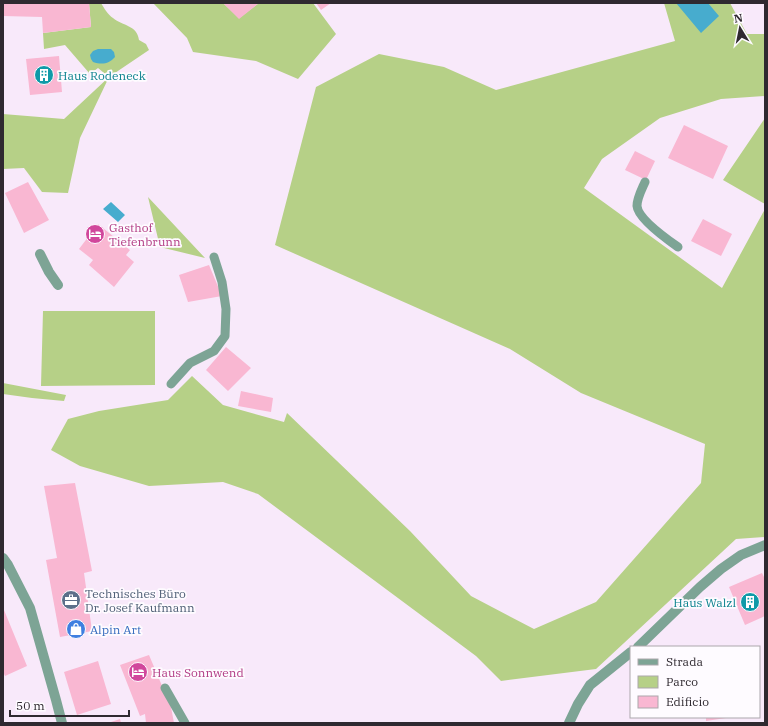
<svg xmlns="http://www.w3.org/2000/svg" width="768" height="726" viewBox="0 0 768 726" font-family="'IBM Plex Serif',serif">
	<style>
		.green { fill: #b6d087 }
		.water { fill: #47acce }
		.building { fill: #f9b7d2 }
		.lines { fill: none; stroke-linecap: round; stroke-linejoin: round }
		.lane { stroke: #7da495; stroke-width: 9 }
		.street { stroke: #7da495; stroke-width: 10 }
		.labels { text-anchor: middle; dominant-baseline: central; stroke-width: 3.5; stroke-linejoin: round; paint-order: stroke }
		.culture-label { font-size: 12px; fill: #0d838f; stroke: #fefbff; text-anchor: start }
		.hotel-label { font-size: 12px; fill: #b23c85; stroke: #fefbff; text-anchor: start }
		.service-label { font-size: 12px; fill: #4e5e75; stroke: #fefbff; text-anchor: start }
		.shop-label { font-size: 12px; fill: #366cbe; stroke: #fefbff; text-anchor: start }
	</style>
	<rect width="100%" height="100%" fill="#f8e9fa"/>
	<path class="green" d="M89,3H101C104,8 108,15 113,18C123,26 137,25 139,40L146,44L149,50L109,77L80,138L68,193L42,192L24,168L3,169V114L64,119L109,77L98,68L90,74L65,45L44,49L43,33L91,27Z
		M153,3H223L239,18L259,3H313L336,34L298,79L256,61L193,52L187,38Z
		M664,3H730L747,34H765V96L721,99L660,118L602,159L584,188L722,288L765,209V537L736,539L596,669L501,681L476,656L258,494L223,482L149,486L80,466L51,450L68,419L99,411L168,400L192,376L223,405L284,422L287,413L410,531L471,596L534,629L596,602L701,483L705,444L581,393L510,349L275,245L316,87L379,54L444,67L496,90L675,41Z
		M765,118V204L723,180Z
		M148,197L205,258L160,247Z
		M43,311H155V385L41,386Z
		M3,383L66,395L64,401L32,398L3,394Z"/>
	<path class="water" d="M676,3H708L719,16L701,33Z
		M98,49H111L114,52L115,57C109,64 102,65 93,62L91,59L90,55L93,51Z
		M111,202L125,215L118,222L103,209Z"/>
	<path class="building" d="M3,3H89L91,27L43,33L42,17L3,16Z
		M223,3H259L239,19Z
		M316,3H331L321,10Z
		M59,56L62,92L30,95L26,59Z
		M684,125L728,146L713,179L668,158Z
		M635,151L655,161L646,180L625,170Z
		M28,182L49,220L24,233L5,193Z
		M703,219L732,234L721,256L691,241Z
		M98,224L130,250L126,255L134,262L114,287L89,265L93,260L79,249Z
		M209,265L222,296L188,302L179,275Z
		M226,347L251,368L228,391L206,370Z
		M241,391L273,398L271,412L238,406Z
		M75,483L92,571L84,573L92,631L60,637L46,560L57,558L44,486Z
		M762,573L765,579V616L745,625L729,587Z
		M3,610H4L27,666L5,676L3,672Z
		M149,655L171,707L174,723H146L145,714L140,716L120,665Z
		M98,661L111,704L77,715L64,672Z
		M706,717H726V718L706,721Z
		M120,719L121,723H108Z"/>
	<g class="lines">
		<path class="lane" d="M645,182C642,189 637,198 637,206C638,219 668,240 678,247
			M171,384L190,363L214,351L225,336L226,309L222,282L214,257
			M165,688L185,723"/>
		<path class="street" d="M40,254L49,272L58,285
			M3,558L8,565L30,608L56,700L62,723
			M638,647L700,587L721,569L741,555L765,545
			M569,723L578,704L590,685L631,652"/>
	</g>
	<defs>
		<g id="building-disc" transform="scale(1)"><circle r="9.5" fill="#0f9aa8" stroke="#fefbff"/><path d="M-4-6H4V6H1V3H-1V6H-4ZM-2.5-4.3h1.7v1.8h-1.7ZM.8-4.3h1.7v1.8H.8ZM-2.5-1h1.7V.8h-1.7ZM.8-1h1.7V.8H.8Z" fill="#fff"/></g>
		<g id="hotel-disc" transform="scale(1)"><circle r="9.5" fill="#d1479c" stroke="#fefbff"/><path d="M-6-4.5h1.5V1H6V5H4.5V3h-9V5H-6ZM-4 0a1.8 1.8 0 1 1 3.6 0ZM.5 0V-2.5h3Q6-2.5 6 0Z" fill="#fff"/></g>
		<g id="office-disc" transform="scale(1)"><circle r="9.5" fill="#5c6f8a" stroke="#fefbff"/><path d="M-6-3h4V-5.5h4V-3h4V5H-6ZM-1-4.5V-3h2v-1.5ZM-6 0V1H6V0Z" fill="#fff"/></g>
		<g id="shop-disc" transform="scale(1)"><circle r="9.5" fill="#3f7fe0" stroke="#fefbff"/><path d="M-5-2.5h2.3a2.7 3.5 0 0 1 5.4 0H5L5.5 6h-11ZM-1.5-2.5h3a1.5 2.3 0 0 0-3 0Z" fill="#fff"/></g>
	</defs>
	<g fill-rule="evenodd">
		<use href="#building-disc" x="44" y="75"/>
		<use href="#hotel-disc" x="95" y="234"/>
		<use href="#office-disc" x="71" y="600"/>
		<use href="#building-disc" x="750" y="602"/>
		<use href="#shop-disc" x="76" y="629"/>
		<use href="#hotel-disc" x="138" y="672"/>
	</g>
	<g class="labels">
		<g class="culture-label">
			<text x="58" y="75">Haus Rodeneck</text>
			<text x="736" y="602" text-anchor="end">Haus Walzl</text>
		</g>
		<g class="hotel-label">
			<text x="109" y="227">Gasthof<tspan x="109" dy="14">Tiefenbrunn</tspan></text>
			<text x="152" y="672">Haus Sonnwend</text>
		</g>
		<g class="service-label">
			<text x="85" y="593">Technisches Büro<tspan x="85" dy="14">Dr. Josef Kaufmann</tspan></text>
		</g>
		<g class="shop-label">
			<text x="90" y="629">Alpin Art</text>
		</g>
	</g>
	<rect width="768" height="726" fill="none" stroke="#2f2930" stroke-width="8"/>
	<rect x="630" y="646" width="130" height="72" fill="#fefbff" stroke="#aba7ac"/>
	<rect x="638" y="659" width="20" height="6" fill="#7da495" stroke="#aba7ac"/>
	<text x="666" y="666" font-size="12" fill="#2f2930">Strada</text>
	<rect x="638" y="676" width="20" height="12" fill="#b6d087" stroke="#aba7ac"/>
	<text x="666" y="686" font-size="12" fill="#2f2930">Parco</text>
	<rect x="638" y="696" width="20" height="12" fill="#f9b7d2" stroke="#aba7ac"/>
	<text x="666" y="706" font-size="12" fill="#2f2930">Edificio</text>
	<g transform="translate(740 28) rotate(350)" stroke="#fefbff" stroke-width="3" paint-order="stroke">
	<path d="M0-3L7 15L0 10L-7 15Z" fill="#2f2930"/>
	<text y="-6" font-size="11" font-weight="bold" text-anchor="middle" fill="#2f2930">N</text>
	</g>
	<path d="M10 710v6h119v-6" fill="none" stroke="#2f2930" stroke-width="2"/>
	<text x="16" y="710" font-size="12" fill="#2f2930" stroke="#fefbff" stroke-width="3" paint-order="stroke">50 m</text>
</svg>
